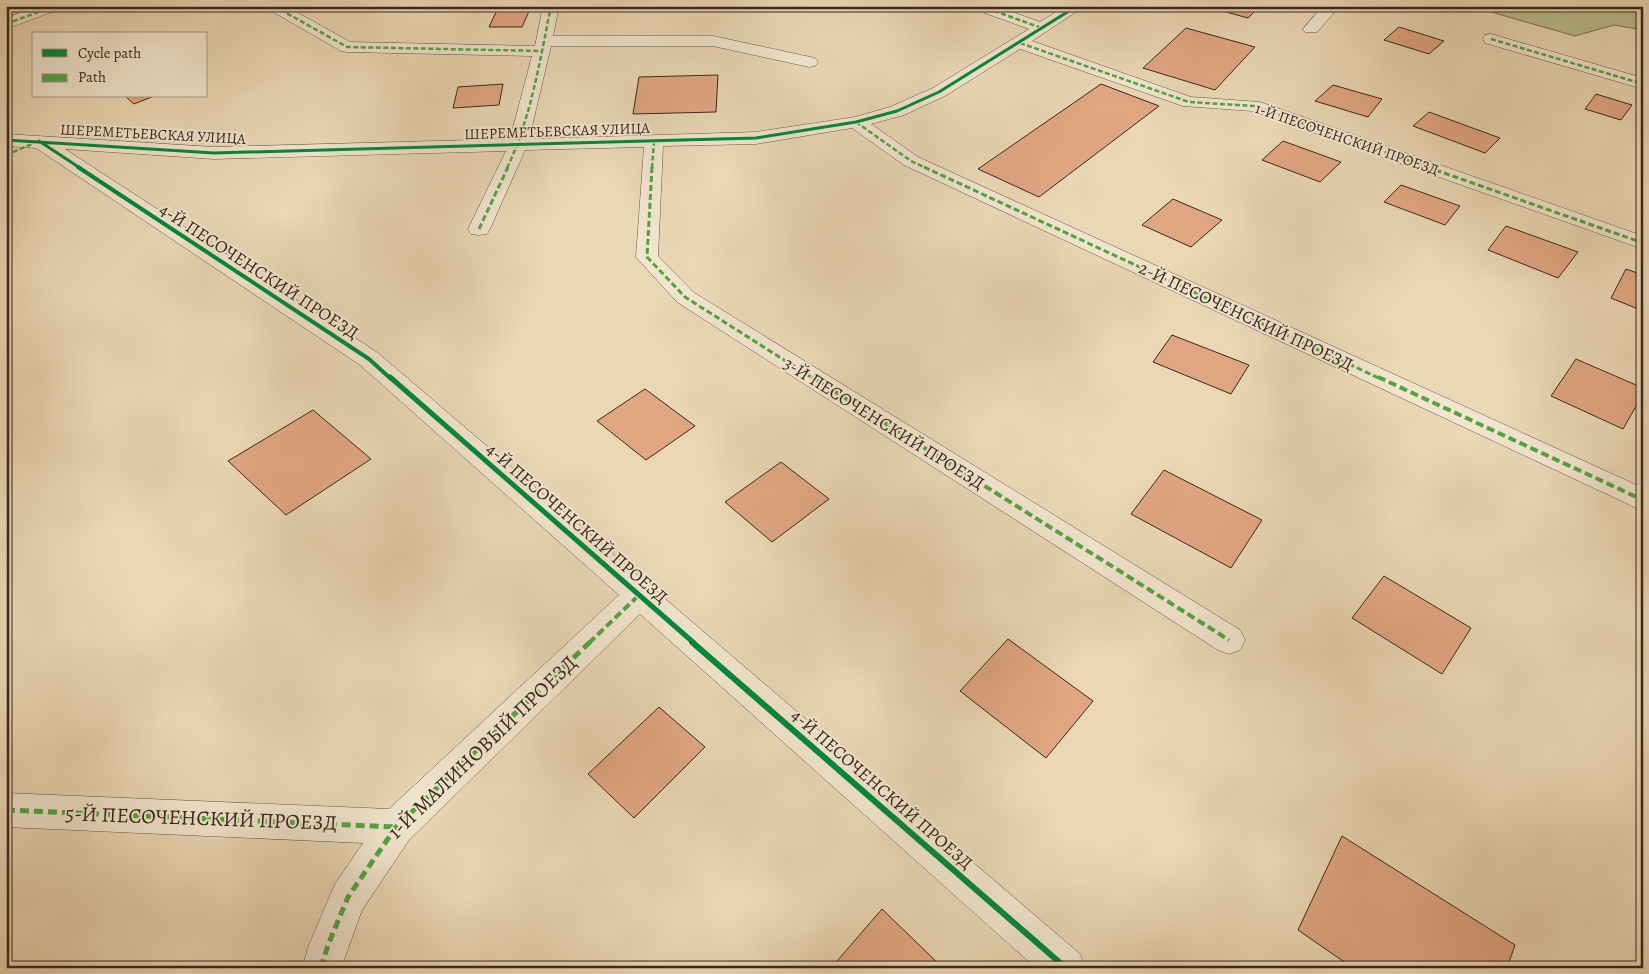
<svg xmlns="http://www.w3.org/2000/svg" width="1649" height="974" viewBox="0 0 1649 974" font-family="Alegreya,serif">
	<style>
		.green { fill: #babd8b; stroke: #797255 }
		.building { fill: #e0a682; stroke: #38271f }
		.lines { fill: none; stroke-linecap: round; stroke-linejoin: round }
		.minor-casing { stroke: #645344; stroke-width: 1 }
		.minor { fill: #f1e5ce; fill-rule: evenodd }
		.quiet-far3 { stroke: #53a341; stroke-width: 2.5; stroke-dasharray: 5 2.5; stroke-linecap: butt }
		.quiet-far2 { stroke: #53a341; stroke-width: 3; stroke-dasharray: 6 3; stroke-linecap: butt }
		.quiet-far1 { stroke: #53a341; stroke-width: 4; stroke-dasharray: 8 4; stroke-linecap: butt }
		.quiet { stroke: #53a341; stroke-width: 5; stroke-dasharray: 9 5; stroke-linecap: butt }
		.cycleway-far3-casing { stroke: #f1e5ce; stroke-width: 5 }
		.cycleway-far2-casing { stroke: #f1e5ce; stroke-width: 6 }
		.cycleway-far1-casing { stroke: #f1e5ce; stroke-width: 8 }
		.cycleway-casing { stroke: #f1e5ce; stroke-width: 9 }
		.cycleway-far3 { stroke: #00873e; stroke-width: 3 }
		.cycleway-far2 { stroke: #00873e; stroke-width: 4 }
		.cycleway-far1 { stroke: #00873e; stroke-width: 5 }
		.cycleway { stroke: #00873e; stroke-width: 6 }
		.labels { text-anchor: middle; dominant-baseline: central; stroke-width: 4; stroke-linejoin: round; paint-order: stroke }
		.far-street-label { font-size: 15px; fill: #38271f; stroke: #f1e5ce }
		.street-label { font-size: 18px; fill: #38271f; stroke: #f1e5ce }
		.near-street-label { font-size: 21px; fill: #38271f; stroke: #f1e5ce }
	</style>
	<rect width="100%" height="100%" fill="#ead7b4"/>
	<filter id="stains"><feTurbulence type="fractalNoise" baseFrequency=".004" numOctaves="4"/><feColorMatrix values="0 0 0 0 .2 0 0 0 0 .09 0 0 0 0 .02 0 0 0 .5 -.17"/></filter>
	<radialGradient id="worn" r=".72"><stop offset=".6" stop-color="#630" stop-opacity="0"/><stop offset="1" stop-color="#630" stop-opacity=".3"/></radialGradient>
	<path class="green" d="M1470,6H1619L1643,14V30L1614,25L1575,36Z"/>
	<path class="building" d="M1204,6H1260L1248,18Z
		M531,7L522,27H489L498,8Z
		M1399,27L1444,41L1429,54L1384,40Z
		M1186,28L1255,47L1215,90L1143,68Z
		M718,75L716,112L633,114L639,77Z
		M503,84L499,105L453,108L458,87Z
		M1101,84L1159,106L1039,197L978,169Z
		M1333,85L1382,99L1368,117L1315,101Z
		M1596,94L1632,105L1621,120L1585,109Z
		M125,96H154L134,104Z
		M1429,112L1500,138L1485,153L1413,126Z
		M1283,141L1341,162L1320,182L1262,160Z
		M1401,185L1460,206L1445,225L1384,202Z
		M1173,199L1222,220L1191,247L1142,225Z
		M1506,226L1578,252L1558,278L1488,250Z
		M1626,269L1643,275V311L1611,298Z
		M1172,335L1249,365L1231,394L1153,362Z
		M1576,359L1643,388V394L1623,429L1551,396Z
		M645,389L695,426L646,460L597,421Z
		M313,410L371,459L286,515L228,461Z
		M781,462L829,499L772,542L725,502Z
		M1164,470L1262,520L1231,568L1131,514Z
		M1384,576L1471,628L1442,674L1352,618Z
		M1008,639L1093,701L1046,758L960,691Z
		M659,707L705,747L634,818L588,774Z
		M1342,836L1515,945L1507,968H1353L1298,930Z
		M882,909L943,968H831Z"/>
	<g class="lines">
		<g class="minor-casing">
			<path id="minor" d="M39,6H62L60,9L6,29V18Z
				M266,6H286L350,42L535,46L543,6H559L553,36H713L815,58L818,62L815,66L809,67L713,46H551L529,139L756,132L855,117L890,107L933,88L1029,29L974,9L972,6H996L1040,22L1065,6H1085L1032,41L1191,97L1260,102L1643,236V249L1252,111L1183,106L1020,49L945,96L904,115L871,124L918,157L1643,488V511L904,165L852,128L756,144L663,146L658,256L693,292L1240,630L1245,640L1240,650L1229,654L1218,650L677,302L636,257L644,147L525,150L490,229L487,234L479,235L471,234L468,229L506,151L214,159L65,149L378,353L1080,954L1085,968H1036L640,614L409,840L362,910L341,968H302L309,945L335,884L363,843L6,827V793L389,809L619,595L360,365L36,148L6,146V134L214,147L510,139L532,56L347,52L341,51L268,9Z
				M1323,6H1340L1317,32H1305L1303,29Z
				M1491,34L1643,78V89L1485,43L1483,39L1485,35Z"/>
		</g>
		<use href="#minor" class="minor"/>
		<path class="quiet-far3" d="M274,6L347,47L542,51
			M980,6L1042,28
			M6,24L54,6
			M1491,39L1643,84
			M1020,43L1189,102L1254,106L1430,168
			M856,122L911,161L926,168
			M6,155L32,144
			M507,168C531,118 540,60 551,6
			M652,168L654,141"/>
		<path class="quiet-far2" d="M652,167L647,257L685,297L814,379
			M924,167L1381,379
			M1427,167L1643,243
			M479,229L508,167"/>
		<path class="quiet-far1" d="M812,377L1229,640
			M1378,377L1643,500
			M589,643L639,595"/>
		<path class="quiet" d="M6,810L396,827
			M321,968L328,945L348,897L396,827L590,642"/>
		<g class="cycleway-far3-casing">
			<path id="cycleway-far3" d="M6,140L214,153L756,138L856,122L897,111L939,92L1077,6
				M39,141L80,168"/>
		</g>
		<g class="cycleway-far2-casing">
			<path id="cycleway-far2" d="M78,167L369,359L391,379"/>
		</g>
		<g class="cycleway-far1-casing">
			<path id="cycleway-far1" d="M390,377L694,643"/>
		</g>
		<g class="cycleway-casing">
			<path id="cycleway" d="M692,642L1066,968"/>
		</g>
		<use href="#cycleway-far3" class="cycleway-far3"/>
		<use href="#cycleway-far2" class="cycleway-far2"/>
		<use href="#cycleway-far1" class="cycleway-far1"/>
		<use href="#cycleway" class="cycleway"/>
	</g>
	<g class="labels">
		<g class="far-street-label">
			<text transform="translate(557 131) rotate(-2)">ШЕРЕМЕТЬЕВСКАЯ УЛИЦА</text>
			<text transform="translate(153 134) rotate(3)">ШЕРЕМЕТЬЕВСКАЯ УЛИЦА</text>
			<text transform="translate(1347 139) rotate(19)">1-Й ПЕСОЧЕНСКИЙ ПРОЕЗД</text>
		</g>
		<g class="street-label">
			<text transform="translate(259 271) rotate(33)">4-Й ПЕСОЧЕНСКИЙ ПРОЕЗД</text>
			<text transform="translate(1246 316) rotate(25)">2-Й ПЕСОЧЕНСКИЙ ПРОЕЗД</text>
			<text transform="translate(884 423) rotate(32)">3-Й ПЕСОЧЕНСКИЙ ПРОЕЗД</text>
			<text transform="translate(577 523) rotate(41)">4-Й ПЕСОЧЕНСКИЙ ПРОЕЗД</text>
			<text transform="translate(882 789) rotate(41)">4-Й ПЕСОЧЕНСКИЙ ПРОЕЗД</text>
		</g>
		<g class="near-street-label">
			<text transform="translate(482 747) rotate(-44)">1-Й МАЛИНОВЫЙ ПРОЕЗД</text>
			<text transform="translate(201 818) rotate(2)">5-Й ПЕСОЧЕНСКИЙ ПРОЕЗД</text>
		</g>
	</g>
	<rect width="1649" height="974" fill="none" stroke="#ead7b4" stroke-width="25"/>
	<rect x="8" y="8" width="1634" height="959" fill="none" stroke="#38271f" stroke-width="2.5"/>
	<rect x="12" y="12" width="1624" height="949" fill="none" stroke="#38271f"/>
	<rect x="32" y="32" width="175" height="65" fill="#f1e5ce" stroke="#a79988"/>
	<rect x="42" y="49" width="25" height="8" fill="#00873e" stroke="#a79988"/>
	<text x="78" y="58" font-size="15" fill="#38271f">Cycle path</text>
	<rect x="42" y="74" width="25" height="8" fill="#53a341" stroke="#a79988"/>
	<text x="78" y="82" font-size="15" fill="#38271f">Path</text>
	<rect width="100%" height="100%" filter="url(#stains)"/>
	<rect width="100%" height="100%" fill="url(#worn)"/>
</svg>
